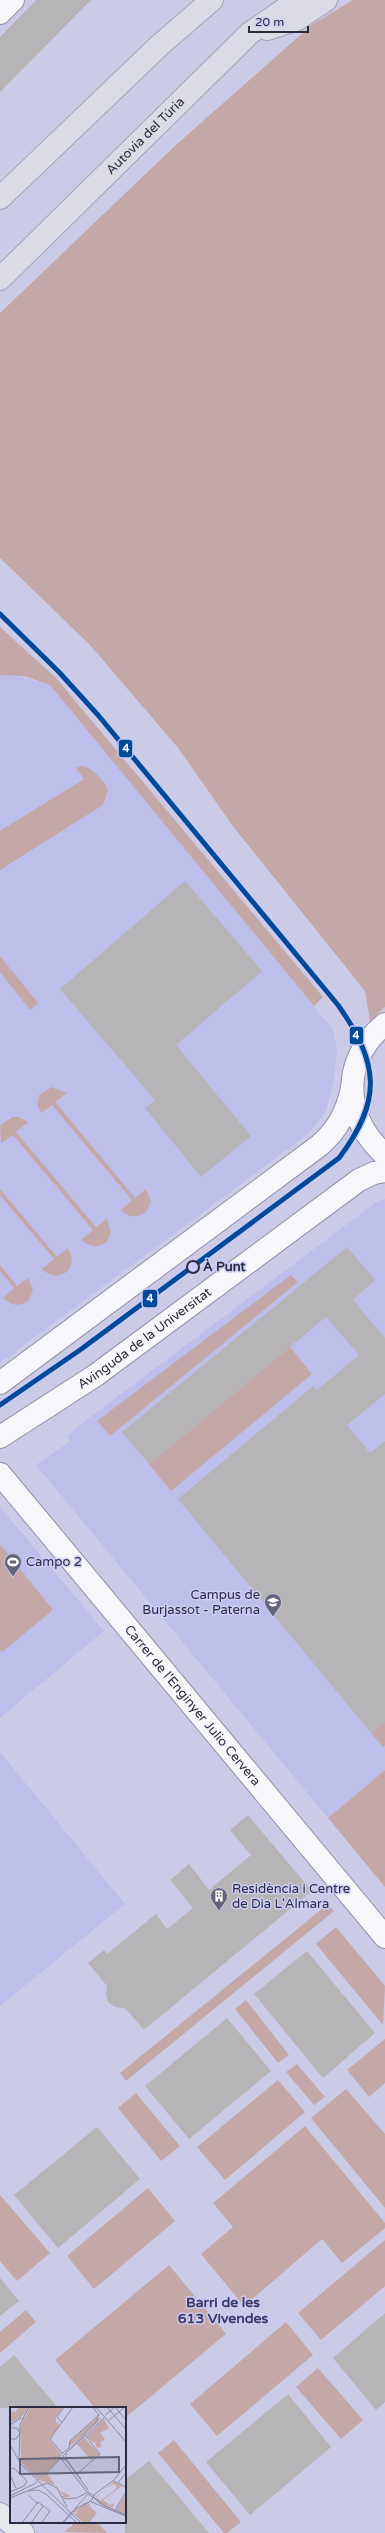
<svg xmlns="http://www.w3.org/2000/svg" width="385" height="2533" viewBox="0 0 385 2533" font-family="'Varela Round',sans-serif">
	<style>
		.built { fill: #bebeeb }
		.green { fill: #c4a8a8 }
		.building { fill: #b6b4b7 }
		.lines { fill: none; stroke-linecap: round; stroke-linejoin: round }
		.minor-casing { stroke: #9090a5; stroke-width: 24 }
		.major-casing { stroke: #a3a3b8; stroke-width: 24 }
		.highway-casing { stroke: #a3a3b8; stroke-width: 24 }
		.minor { stroke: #f7f7fb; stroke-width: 22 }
		.major { stroke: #e7e7f0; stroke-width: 22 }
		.highway { stroke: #dbdbe7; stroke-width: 22 }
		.tram-1-casing { stroke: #cdcdf8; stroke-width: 8 }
		.tram-1 { stroke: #004a99; stroke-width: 5 }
		.stop-dot { fill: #cdcdf8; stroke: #2b2b3f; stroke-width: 2 }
		.labels { text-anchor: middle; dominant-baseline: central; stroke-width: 3; stroke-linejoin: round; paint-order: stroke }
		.street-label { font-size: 13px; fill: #2b2b3f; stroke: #cdcdf8 }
		.stop-label { font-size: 13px; font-weight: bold; fill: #2b2b3f; stroke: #cdcdf8; text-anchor: start }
		.poi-label { font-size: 13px; fill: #2b2b3f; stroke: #cdcdf8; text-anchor: start }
		.neighbourhood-label { font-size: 14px; font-weight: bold; fill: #3a3863; stroke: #cdcdf8 }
		.inset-road { fill: none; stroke: #8b8ba4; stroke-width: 1 }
		.view { fill: #63637a; fill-opacity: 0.15; stroke: #63637a; stroke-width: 2 }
		.inset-edge { fill: none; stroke: #2b2b3f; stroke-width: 2 }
		.line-badge { stroke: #cdcdf8; stroke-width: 1.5 }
		.badge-label { font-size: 11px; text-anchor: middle; font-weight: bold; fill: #fff }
	</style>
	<rect width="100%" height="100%" fill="#cbcbe7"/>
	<path class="built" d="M12,674L50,685L204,868L333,1030L337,1050L334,1080L326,1111L308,1134L0,1363V675Z
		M385,1199V1770L328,1818L36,1465L70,1441L67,1436L90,1417L375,1203Z
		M0,1507L104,1631L0,1718Z
		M0,1752L125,1904L0,2006Z"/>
	<path class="green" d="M353,0H385V1007L370,1021L365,991L232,825L179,749L90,645L0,558V313L178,143L313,24Z
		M0,627L56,678L323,997L314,1006L50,685L24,676L0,675Z
		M81,766C92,767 104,780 108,790L103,805L0,870V831L84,779L76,768Z
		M0,956L38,1003L30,1010L0,972Z
		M52,1087L67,1093L55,1102L135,1198L146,1189L151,1202L146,1212C137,1218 129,1218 121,1210L132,1200L52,1105L41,1113L37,1104L39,1095Z
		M13,1117H18L28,1122L16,1132L96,1227L107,1219L111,1232L107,1242C97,1248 90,1247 81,1240L93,1230L13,1135L1,1143L0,1125Z
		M0,1189L57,1257L68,1248C73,1257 73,1263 68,1271C58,1278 51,1277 42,1269L54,1259L0,1195Z
		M0,1265L17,1286L28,1278L33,1290L28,1301C19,1307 12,1306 3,1298L14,1288L0,1271Z
		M291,1275L298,1282L110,1436L97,1421Z
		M290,1347L312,1374L171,1491L149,1464Z
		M0,1544L53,1610L2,1652L0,1650Z
		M385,1722V1746L383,1747L371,1733Z
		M385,1770V1887L328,1818Z
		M328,1904L334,1911L126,2081L120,2073Z
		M336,1927L385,1986L383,2025L316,1944Z
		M246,2000L289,2055L278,2063L235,2009Z
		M385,2039V2083L369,2097L347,2070Z
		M297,2064L325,2097L314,2105L286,2072Z
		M278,2080L305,2112L225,2180L197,2147Z
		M346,2089L385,2134V2208L311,2118Z
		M136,2093L180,2146L161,2161L118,2108Z
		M305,2126L385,2223V2228L342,2263L322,2239L244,2306L201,2254L233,2227L213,2203Z
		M148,2188L175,2221L94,2289L67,2256Z
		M0,2195L50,2253L17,2281L0,2261Z
		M385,2240V2286L321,2340L298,2313Z
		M169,2265L226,2334L125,2418V2408H95L55,2360Z
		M26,2310L36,2322L0,2353V2332Z
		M286,2322L313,2355L217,2436L190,2404Z
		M318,2368L363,2420L341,2439L296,2387Z
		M174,2440L241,2522L227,2533H224L158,2453Z
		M76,2522H97L107,2533L64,2532Z"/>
	<path class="building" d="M36,0H91L0,92V37Z
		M185,881L262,971L176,1045L251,1136L201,1177L145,1108L155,1100L60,989Z
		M347,1247L375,1280L353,1300L385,1338V1394L347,1425L370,1453L385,1441V1722L371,1733L178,1499L313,1386L317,1390L359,1355L326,1317L149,1464L122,1432Z
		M248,1815L312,1891L144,2030L125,2008L115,2007L108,2002L106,1995L107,1986L88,1963L104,1950L107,1954L156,1914L167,1929L193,1908L170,1880L189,1864L209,1890L251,1855L230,1830Z
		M307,1951L375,2033L323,2078L254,1994Z
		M227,2018L271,2071L189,2139L145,2086Z
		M97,2127L140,2179L58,2248L14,2195Z
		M0,2278L19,2301L0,2316Z
		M385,2313V2402L376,2410L333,2358Z
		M14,2355L58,2408H0V2367Z
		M288,2394L331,2447L250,2515L206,2462Z
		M149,2461L209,2533H125V2480Z"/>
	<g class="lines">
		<g class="minor-casing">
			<g id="minor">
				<path d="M0,13L13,0"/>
				<path d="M385,1024C340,1061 343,1117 385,1155"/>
				<path d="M0,1383L320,1145C338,1129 347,1112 352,1088"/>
				<path id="s1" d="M0,1437L96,1375L359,1180L374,1173L385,1171"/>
				<path id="s2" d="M0,1474L385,1937"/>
			</g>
		</g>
		<g class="major-casing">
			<path id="major" d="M0,2514L23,2533"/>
		</g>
		<g class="highway-casing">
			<g id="highway">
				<path d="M267,29L298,19L326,0"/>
				<path d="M0,198L161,44L212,0"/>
				<path id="s3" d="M0,279L250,33L298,0"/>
			</g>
		</g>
		<use href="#minor" class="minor"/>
		<use href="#major" class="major"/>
		<use href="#highway" class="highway"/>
		<g class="tram-1-casing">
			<path id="tram-1" d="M0,614L58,671L98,715L338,1005C379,1063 383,1100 339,1158L80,1350L0,1405"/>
		</g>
		<use href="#tram-1" class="tram-1"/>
	</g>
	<defs>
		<g id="stadium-pin" transform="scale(0.9)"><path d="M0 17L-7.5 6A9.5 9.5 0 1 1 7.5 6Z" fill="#63637a" stroke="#cdcdf8"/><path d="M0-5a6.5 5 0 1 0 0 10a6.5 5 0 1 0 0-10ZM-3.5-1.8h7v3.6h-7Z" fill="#fff"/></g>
		<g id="university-pin" transform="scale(0.9)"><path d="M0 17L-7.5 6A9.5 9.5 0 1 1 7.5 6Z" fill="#63637a" stroke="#cdcdf8"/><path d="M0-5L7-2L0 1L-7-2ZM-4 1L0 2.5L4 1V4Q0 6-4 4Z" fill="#fff"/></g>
		<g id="building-pin" transform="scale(0.9)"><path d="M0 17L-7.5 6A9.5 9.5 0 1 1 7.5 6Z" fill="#63637a" stroke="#cdcdf8"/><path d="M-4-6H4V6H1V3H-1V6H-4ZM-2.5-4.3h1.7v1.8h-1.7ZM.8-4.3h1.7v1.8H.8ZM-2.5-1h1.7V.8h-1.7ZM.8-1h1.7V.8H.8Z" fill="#fff"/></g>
	</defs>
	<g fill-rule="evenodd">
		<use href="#stadium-pin" x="13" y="1562"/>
		<use href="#university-pin" x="273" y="1602"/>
		<use href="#building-pin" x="219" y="1896"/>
	</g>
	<circle class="stop-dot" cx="193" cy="1267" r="6"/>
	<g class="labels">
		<g class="street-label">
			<text stroke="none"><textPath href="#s3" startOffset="204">Autovia del Túria</textPath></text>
			<text stroke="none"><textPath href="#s1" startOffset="175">Avinguda de la Universitat</textPath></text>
			<text stroke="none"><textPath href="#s2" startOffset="301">Carrer de l'Enginyer Julio Cervera</textPath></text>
		</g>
		<g class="stop-label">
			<text x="203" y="1267">À Punt</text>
		</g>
		<g class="poi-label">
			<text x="26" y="1562">Campo 2</text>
			<text x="260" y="1595" text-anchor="end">Campus de<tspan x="260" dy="15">Burjassot - Paterna</tspan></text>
			<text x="232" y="1889">Residència i Centre<tspan x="232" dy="15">de Dia L'Almara</tspan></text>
		</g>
		<g class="neighbourhood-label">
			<text x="223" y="2302">Barri de les<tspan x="223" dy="16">613 Vivendes</tspan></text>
		</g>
	</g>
	<g transform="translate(10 2407)">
		<rect width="116" height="116" fill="#cbcbe7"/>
		<path d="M9,0H18L12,10L0,16V4L5,5ZM20,0H53L46,10V15L50,18L39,32L50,46V52L28,72L11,55L10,20ZM88,10L91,11L87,16L59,40V35ZM94,12L99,21L90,26L95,32L90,36L92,40L87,41L85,36L87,33L84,36L76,29ZM74,30L89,47L81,53L67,37ZM49,54L37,67L50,84L61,89L55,91L45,78L29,73ZM104,75L112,79L93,93L100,98L104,96L103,101L89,95L86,90L94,83L87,90L90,94L105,83L107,80L104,77L95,82ZM116,87V107L106,103ZM78,95L81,100L75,96L87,106L79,116H73L63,106L66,107L72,99L66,106L64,105L74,96Z" fill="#c4a8a8"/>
		<path class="inset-road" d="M86,0L116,35M97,0L116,22M105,0L116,13M95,8L105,0M12,13L19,0M99,13L115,0M52,16L47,10L54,0M0,18L11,11M0,21H7L10,26L6,32H0M0,38L11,57L71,116M52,46L40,32L63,0M9,52L10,17L14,11M0,62L4,61L17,74L14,79L0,85M67,67L90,47L75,28M0,68L6,81M71,72L56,52V46L94,11M103,74L116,80M108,76L116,66M78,83L53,49L87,14L88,7L83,0M18,84L28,83L36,87L66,115M77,85L49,49L59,41L60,34L90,7M18,88L28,97M0,89L24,77L50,52L56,53M52,89L55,92L67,91L78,85L84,89M84,90L89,96L116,108M0,91L37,76L47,81L57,100M79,94L116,109M94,100L116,109M105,103L116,85M12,116L28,95L40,104L32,115M21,116L33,99M52,116L78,87L99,101M53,116L67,101L81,94L85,87L104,73L116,58"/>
		<path class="view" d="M109,50V65L10,67V52Z"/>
		<rect width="116" height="116" class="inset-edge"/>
	</g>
	<g class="line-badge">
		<rect x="118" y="739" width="15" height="19" rx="4" fill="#004a99"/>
		<rect x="349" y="1026" width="15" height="19" rx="4" fill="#004a99"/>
		<rect x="142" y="1289" width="16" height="19" rx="4" fill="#004a99"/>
	</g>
	<g class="badge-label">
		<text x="126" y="752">4</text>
		<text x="356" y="1039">4</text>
		<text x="150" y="1302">4</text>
	</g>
	<path d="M249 26v6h59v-6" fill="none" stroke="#2b2b3f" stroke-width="2"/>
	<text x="255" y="26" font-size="12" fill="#2b2b3f" stroke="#cdcdf8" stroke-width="3" paint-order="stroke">20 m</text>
</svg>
